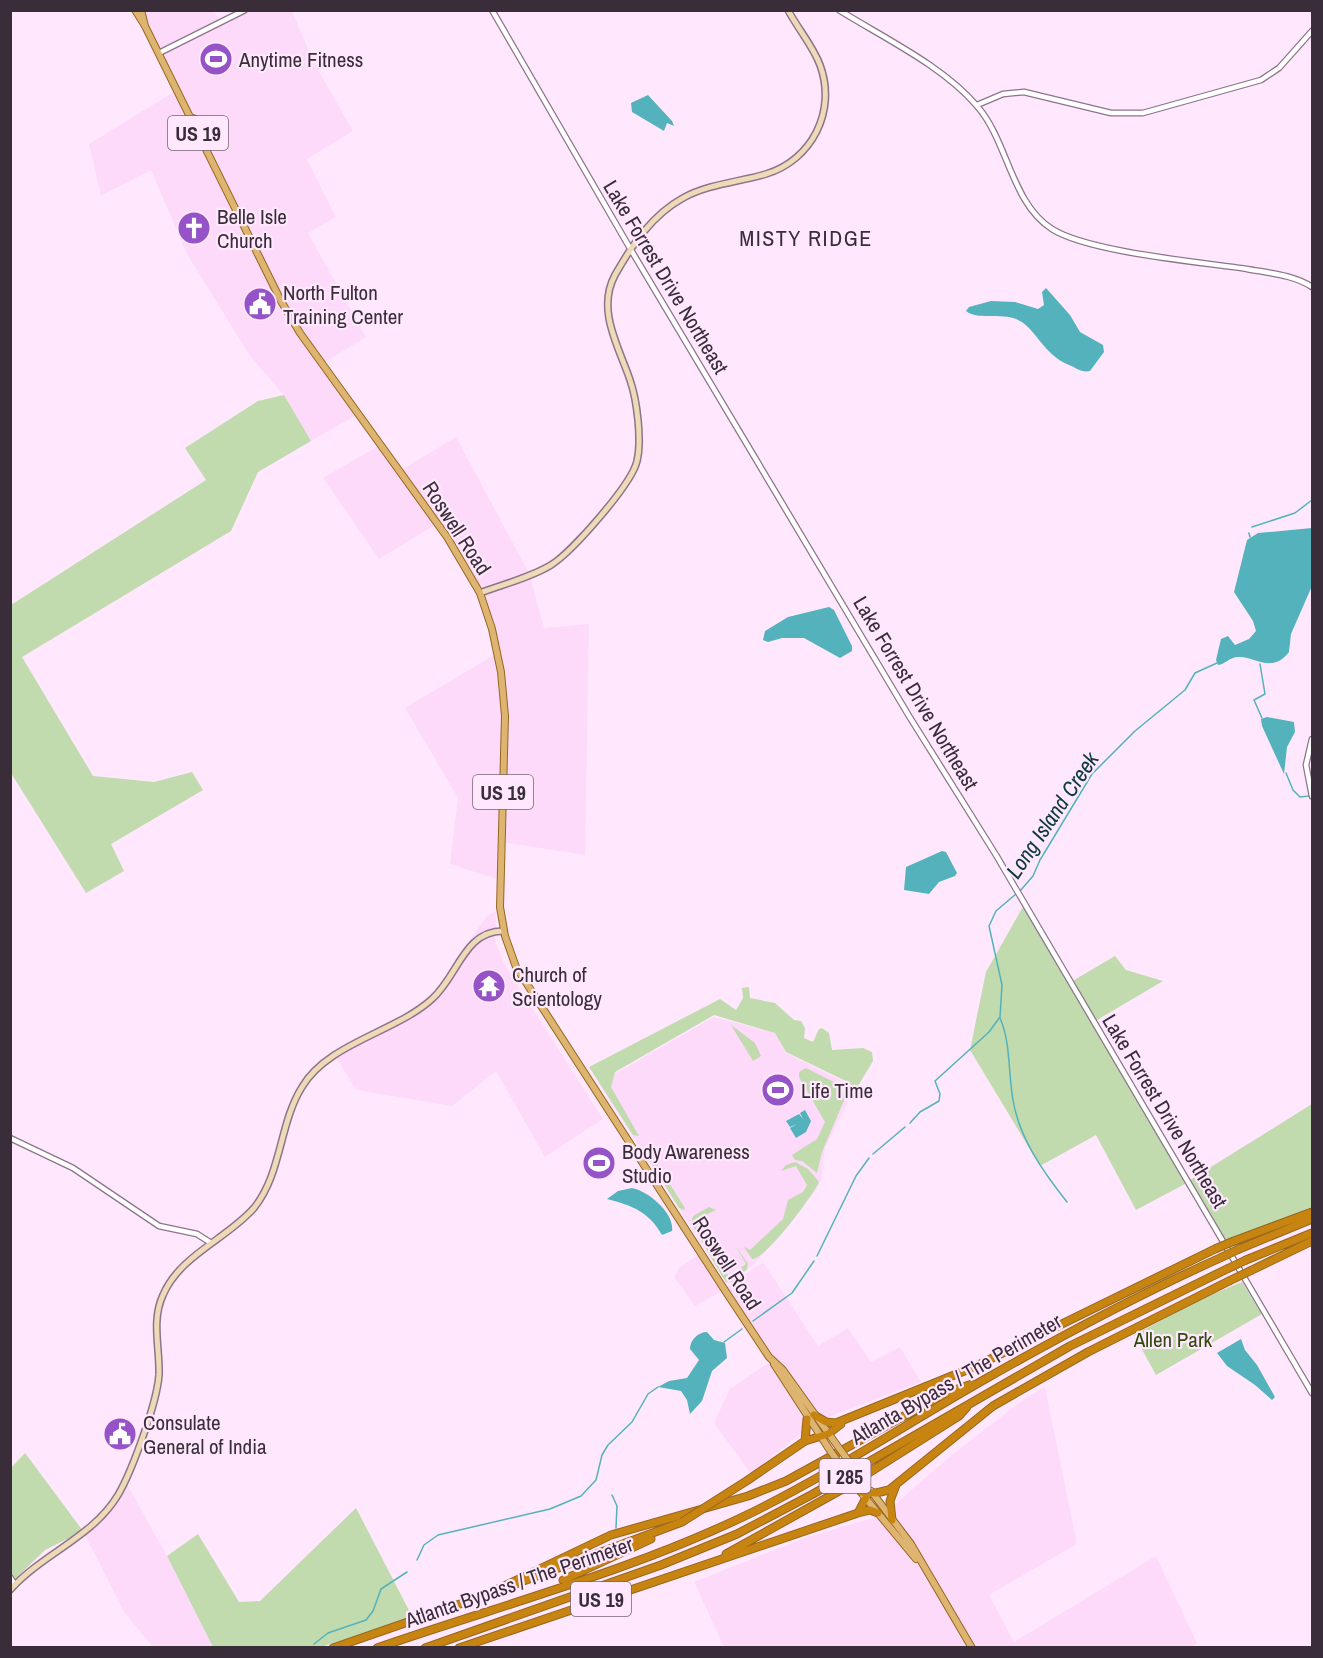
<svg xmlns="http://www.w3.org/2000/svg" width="1323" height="1658" viewBox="0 0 1323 1658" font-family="'Archivo Narrow',sans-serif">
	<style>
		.built { fill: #fddafa }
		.green { fill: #c1daae }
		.water { fill: #54b2bc }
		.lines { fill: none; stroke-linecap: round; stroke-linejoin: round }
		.stream { stroke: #54b2bc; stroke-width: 1.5 }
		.tertiary-casing { stroke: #8d748b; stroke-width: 7 }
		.secondary-casing { stroke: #8d748b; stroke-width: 8 }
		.primary-casing { stroke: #96661e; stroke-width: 8 }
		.motorway-casing { stroke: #96661e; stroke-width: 9 }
		.tertiary { stroke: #fff; stroke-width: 4.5 }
		.secondary { stroke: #eedab7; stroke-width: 5 }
		.primary { stroke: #deb570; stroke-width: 6 }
		.motorway { stroke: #c88410; stroke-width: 7 }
		.primary-bridge-casing { stroke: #96661e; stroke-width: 8; stroke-linecap: butt }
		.motorway-bridge-casing { stroke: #96661e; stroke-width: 9; stroke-linecap: butt }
		.primary-bridge { stroke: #deb570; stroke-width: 6 }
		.motorway-bridge { stroke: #c88410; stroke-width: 7 }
		.labels { text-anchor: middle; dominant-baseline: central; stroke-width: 4.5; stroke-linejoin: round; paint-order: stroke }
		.shield { fill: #ffe8fd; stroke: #746573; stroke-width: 1.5 }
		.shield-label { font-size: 20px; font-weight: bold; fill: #382d38 }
		.poi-label { font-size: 21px; fill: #382d38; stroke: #ffe8fd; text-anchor: start }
		.street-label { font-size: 21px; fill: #382d38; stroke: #ffe8fd }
		.park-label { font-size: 21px; fill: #2e4b0a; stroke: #ffe8fd }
		.neighbourhood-label { font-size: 22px; letter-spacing: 1.5px; fill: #382d38; stroke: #ffe8fd }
		.water-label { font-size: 22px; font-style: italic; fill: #0c393e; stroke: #ffe8fd }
	</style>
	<rect width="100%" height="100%" fill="#ffe8fd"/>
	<path class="built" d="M137,11H214L221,22L244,11H292L313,61L353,131L307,159L336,217L308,233L366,337L325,362L358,414L311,441L284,395L250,356L187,254L151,170L101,196L89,144L177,90Z
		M456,437L529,573L544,628L589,624L585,855L502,842L500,880L450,864L458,798L405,708L499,652L475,580L437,524L379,559L323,478L382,444L403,469Z
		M496,911L495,940L504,964L603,1119L545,1157L496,1071L452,1106L356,1090L335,1055L415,1012L452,977L474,934L487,916Z
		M714,1017L775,1033L786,1053L849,1084L847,1104L825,1148L821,1180L816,1190L759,1259L734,1282L763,1262L818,1346L848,1328L871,1362L900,1347L921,1382L815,1422L751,1474L714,1423L730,1389L770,1362L734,1312L727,1288L695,1306L674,1277L680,1267L702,1253L727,1287L733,1283H727L599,1083Z
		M1045,1387L1077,1544L989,1595L1014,1642L1156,1556L1197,1643L1190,1648L724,1647L694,1582L807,1537L883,1515L948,1458L1023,1400Z
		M127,1484L167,1556L213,1647H153L124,1612L83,1531L101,1521Z"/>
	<path class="green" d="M284,395L311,441L258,472L231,531L22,657L93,776L154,782L192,772L203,790L111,844L124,871L86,893L11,773V605L206,480L185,448L258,401Z
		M1024,905L1069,983L1115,956L1126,970L1163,981L1092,1023L1185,1183L1312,1104V1207L1225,1244L1185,1184L1136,1210L1096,1135L1040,1166L970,1050L986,972Z
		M749,987L750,998L775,1003L794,1020L801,1021L805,1028L804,1038L813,1042L819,1029L822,1028L829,1033L832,1050L863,1048L872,1052L873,1061L855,1091L850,1083L786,1052L775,1033L714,1015L615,1072L611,1087L639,1136L633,1135L589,1067L720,999L736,1010L743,998L742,988Z
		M731,1025L755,1043L761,1056L753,1061Z
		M806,1068L840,1085L845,1098L822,1152L817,1173L802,1161L795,1160L792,1155L817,1139L825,1122L799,1077V1072Z
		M652,1156L685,1208L684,1210L679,1208L649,1160Z
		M795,1162L808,1169L819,1182C812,1197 766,1259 752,1259L744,1247L750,1250L783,1219L788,1200L803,1192L807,1185L796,1166L781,1171L786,1165Z
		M709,1207L716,1210L693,1221L709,1245L716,1249V1256L729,1277L746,1264L735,1245L748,1264L747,1269L732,1282H726L722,1276L691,1223L693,1216Z
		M1242,1282L1262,1314L1156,1375L1134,1335L1201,1299Z
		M25,1453L83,1531L45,1550L15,1579L11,1572V1468Z
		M356,1508L413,1618L321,1647H213L167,1556L198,1534L239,1602L260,1601Z"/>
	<path class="water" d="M648,95L672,121L674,126L667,123L664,131L632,112L631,103Z
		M1046,288L1070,315L1080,332L1103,345L1104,352L1090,371C1081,373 1077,368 1069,365C1042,354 1036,327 1016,319C1001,313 976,320 966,311L969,307L991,301L1015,302L1038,309L1044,305L1042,292Z
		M1312,528V586L1291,634L1289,652C1272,674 1256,657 1240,657C1230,656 1226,664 1218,665L1216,660L1221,639L1228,636L1235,645L1249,639L1256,631L1253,621L1234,592L1247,540L1258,533Z
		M829,607L834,610L852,646V651L840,658L804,638H782L768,642L763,640L765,631L788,617Z
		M1267,717L1294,722L1295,732L1287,747L1284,774L1262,726L1261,719Z
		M942,851L946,852L957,873L955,876L939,882L929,894L904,890L906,867Z
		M805,1110L811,1121L806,1132L796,1138L790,1128L797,1124L790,1127L786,1121L799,1114L803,1119L800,1113Z
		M632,1188C648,1191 675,1213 672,1231L662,1235C648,1211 633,1206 607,1199L618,1191Z
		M707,1332L714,1340L725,1343L727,1358L712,1371L702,1401L690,1414L687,1400L681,1391L658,1387L669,1381L687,1378L699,1360L690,1349C690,1340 698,1332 707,1332Z
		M1241,1339L1245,1350L1257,1365L1275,1397L1272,1400L1255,1385L1227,1366L1217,1353Z"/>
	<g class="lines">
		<path class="stream" d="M1252,527L1295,513L1312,500
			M1249,533L1250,537
			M1260,664L1265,694L1254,700L1262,718
			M1286,773L1293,790L1300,797L1309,796
			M1020,891L1033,876L1040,860L1092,774L1135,731L1185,690L1195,673L1217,663
			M1000,1018C1011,1043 1008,1073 1013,1100C1019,1138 1044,1173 1067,1202
			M910,1123L920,1112L939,1101L940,1094L935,1081L989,1032L1000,1017L1002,985L989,926L996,911L1016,894
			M873,1154L905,1127
			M817,1256L856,1176L869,1158
			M753,1321L792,1293L814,1261
			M724,1342L742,1329
			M612,1495L617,1506L616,1528
			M417,1560L424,1545L438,1535L550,1509L581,1496L596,1480L602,1455L608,1445L632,1422L648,1394L658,1387
			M314,1644L328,1633L366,1620L373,1611L381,1589L407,1572"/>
		<g class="tertiary-casing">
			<path id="tertiary" d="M492,10L631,250L909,716L996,855L1312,1393
				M839,10C884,38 943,66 977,106C1008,141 1011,203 1052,229C1088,252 1200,262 1247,269C1269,273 1294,275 1312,287
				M159,53L245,10
				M977,105L1003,94L1024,92L1111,113H1143L1261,80L1279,68L1312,31
				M1312,739L1306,765L1312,796
				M10,1138L73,1168L159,1226L197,1234L211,1243
				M10,1577L15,1585"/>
		</g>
		<g class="secondary-casing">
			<path id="secondary" d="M480,593C503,584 530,578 551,565C572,552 632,484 637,461C642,440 637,400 630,380C619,347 596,310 615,275C632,245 652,215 683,198C708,184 739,182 766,174C812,160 837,111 820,65C813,46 798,29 788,10
				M10,1590C42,1554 93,1537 118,1495C132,1471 157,1403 159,1375C160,1348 151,1321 163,1295C180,1255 227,1239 254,1208C282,1173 279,1124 302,1087C328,1043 396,1032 432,999C458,976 464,931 503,931"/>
		</g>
		<g class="primary-casing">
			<path id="primary" d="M135,10L145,26
				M141,10L145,26L281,301L300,333L447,537L480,593L492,629L501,672L505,716L500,907L505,936L516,967L726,1292L769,1357L783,1370L839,1448
				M190,117L211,125L204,146
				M774,1364L831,1452
				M871,1491L911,1544L972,1648
				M863,1495L916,1559"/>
		</g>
		<g class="motorway-casing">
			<path id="motorway" d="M1234,1241L1312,1212
				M1239,1249L1312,1219
				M1246,1260L1312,1233
				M1252,1270L1312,1241
				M814,1415L826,1422L836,1423L974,1367L1215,1249
				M805,1441L807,1419
				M748,1480L805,1441L828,1434L841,1424
				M861,1492L876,1493L889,1490L993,1406L1088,1352L1229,1281
				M858,1513L869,1492
				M892,1520L890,1501L896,1485
				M726,1554L848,1486L959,1416L967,1407
				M563,1580L651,1539
				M510,1586L682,1522
				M479,1598L611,1535L748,1496L786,1481L946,1393L972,1384
				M333,1648L483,1596
				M377,1648C501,1605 632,1571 751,1513C832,1473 908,1423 987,1378C1063,1335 1140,1294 1220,1258
				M425,1648L661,1565L737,1534L813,1494L1070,1346L1227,1269
				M459,1648L858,1513L870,1510L878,1513"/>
		</g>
		<use href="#tertiary" class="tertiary"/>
		<use href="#secondary" class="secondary"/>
		<use href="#primary" class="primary"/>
		<use href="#motorway" class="motorway"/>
		<g class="primary-bridge-casing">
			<path id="primary-bridge" d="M839,1448L867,1486
				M831,1452L859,1490"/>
		</g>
		<g class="motorway-bridge-casing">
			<path id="motorway-bridge" d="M1215,1249L1234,1241
				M1220,1258L1239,1249
				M1227,1269L1246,1260
				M1229,1281L1252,1270
				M682,1522L748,1480"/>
		</g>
		<use href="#primary-bridge" class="primary-bridge"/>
		<use href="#motorway-bridge" class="motorway-bridge"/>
	</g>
	<defs>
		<g id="stadium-disc" transform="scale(1.725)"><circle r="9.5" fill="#9653c8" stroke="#ffe8fd"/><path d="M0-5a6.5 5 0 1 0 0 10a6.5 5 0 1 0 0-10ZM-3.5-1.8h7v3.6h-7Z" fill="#fff"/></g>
		<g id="church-disc" transform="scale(1.725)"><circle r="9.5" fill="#9653c8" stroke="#ffe8fd"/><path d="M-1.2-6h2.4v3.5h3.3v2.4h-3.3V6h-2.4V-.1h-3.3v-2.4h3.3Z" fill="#fff"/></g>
		<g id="civic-disc" transform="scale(1.725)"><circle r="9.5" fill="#9653c8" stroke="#ffe8fd"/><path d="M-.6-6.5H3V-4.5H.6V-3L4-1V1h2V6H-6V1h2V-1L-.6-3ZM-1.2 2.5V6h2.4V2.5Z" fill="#fff"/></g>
		<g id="temple-disc" transform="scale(1.725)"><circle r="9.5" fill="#9653c8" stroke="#ffe8fd"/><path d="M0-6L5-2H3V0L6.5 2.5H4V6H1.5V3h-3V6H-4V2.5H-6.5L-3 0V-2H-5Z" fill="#fff"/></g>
	</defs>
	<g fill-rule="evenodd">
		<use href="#stadium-disc" x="216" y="59"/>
		<use href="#church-disc" x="194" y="228"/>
		<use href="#civic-disc" x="260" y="304"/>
		<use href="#temple-disc" x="489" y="986"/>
		<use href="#stadium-disc" x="778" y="1090"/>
		<use href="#stadium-disc" x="599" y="1163"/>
		<use href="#civic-disc" x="120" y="1434"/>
	</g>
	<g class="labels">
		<g class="shield">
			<rect x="168" y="116" width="60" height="34" rx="4.5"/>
			<rect x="473" y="775" width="60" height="34" rx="4.5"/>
			<rect x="819.5" y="1459" width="51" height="34" rx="4.5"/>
			<rect x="571" y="1582" width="60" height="34" rx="4.5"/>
		</g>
		<g class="shield-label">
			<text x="198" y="133">US 19</text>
			<text x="503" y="792">US 19</text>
			<text x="845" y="1476">I 285</text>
			<text x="601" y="1599">US 19</text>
		</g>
		<g class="poi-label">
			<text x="239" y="59">Anytime Fitness</text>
			<text x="217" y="216">Belle Isle<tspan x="217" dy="24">Church</tspan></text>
			<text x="283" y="292">North Fulton<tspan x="283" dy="24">Training Center</tspan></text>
			<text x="512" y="974">Church of<tspan x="512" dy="24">Scientology</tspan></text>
			<text x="801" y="1090">Life Time</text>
			<text x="622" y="1151">Body Awareness<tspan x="622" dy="24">Studio</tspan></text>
			<text x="143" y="1422">Consulate<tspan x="143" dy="24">General of India</tspan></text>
		</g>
		<g class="street-label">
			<text transform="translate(666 277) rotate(59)">Lake Forrest Drive Northeast</text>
			<text transform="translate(457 528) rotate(57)">Roswell Road</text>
			<text transform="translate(916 693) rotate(59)">Lake Forrest Drive Northeast</text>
			<text transform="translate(1165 1111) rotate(59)">Lake Forrest Drive Northeast</text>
			<text transform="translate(727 1263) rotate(57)">Roswell Road</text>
			<text transform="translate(956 1379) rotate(-30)">Atlanta Bypass / The Perimeter</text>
			<text transform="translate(519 1582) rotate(-19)">Atlanta Bypass / The Perimeter</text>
		</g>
		<g class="park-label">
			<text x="1173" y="1339">Allen Park</text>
		</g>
		<g class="neighbourhood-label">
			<text x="806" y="238">MISTY RIDGE</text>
		</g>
		<g class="water-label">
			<text transform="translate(1052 815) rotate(-56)">Long Island Creek</text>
		</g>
	</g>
	<rect width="1323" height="1658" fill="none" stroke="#382d38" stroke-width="24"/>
</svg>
